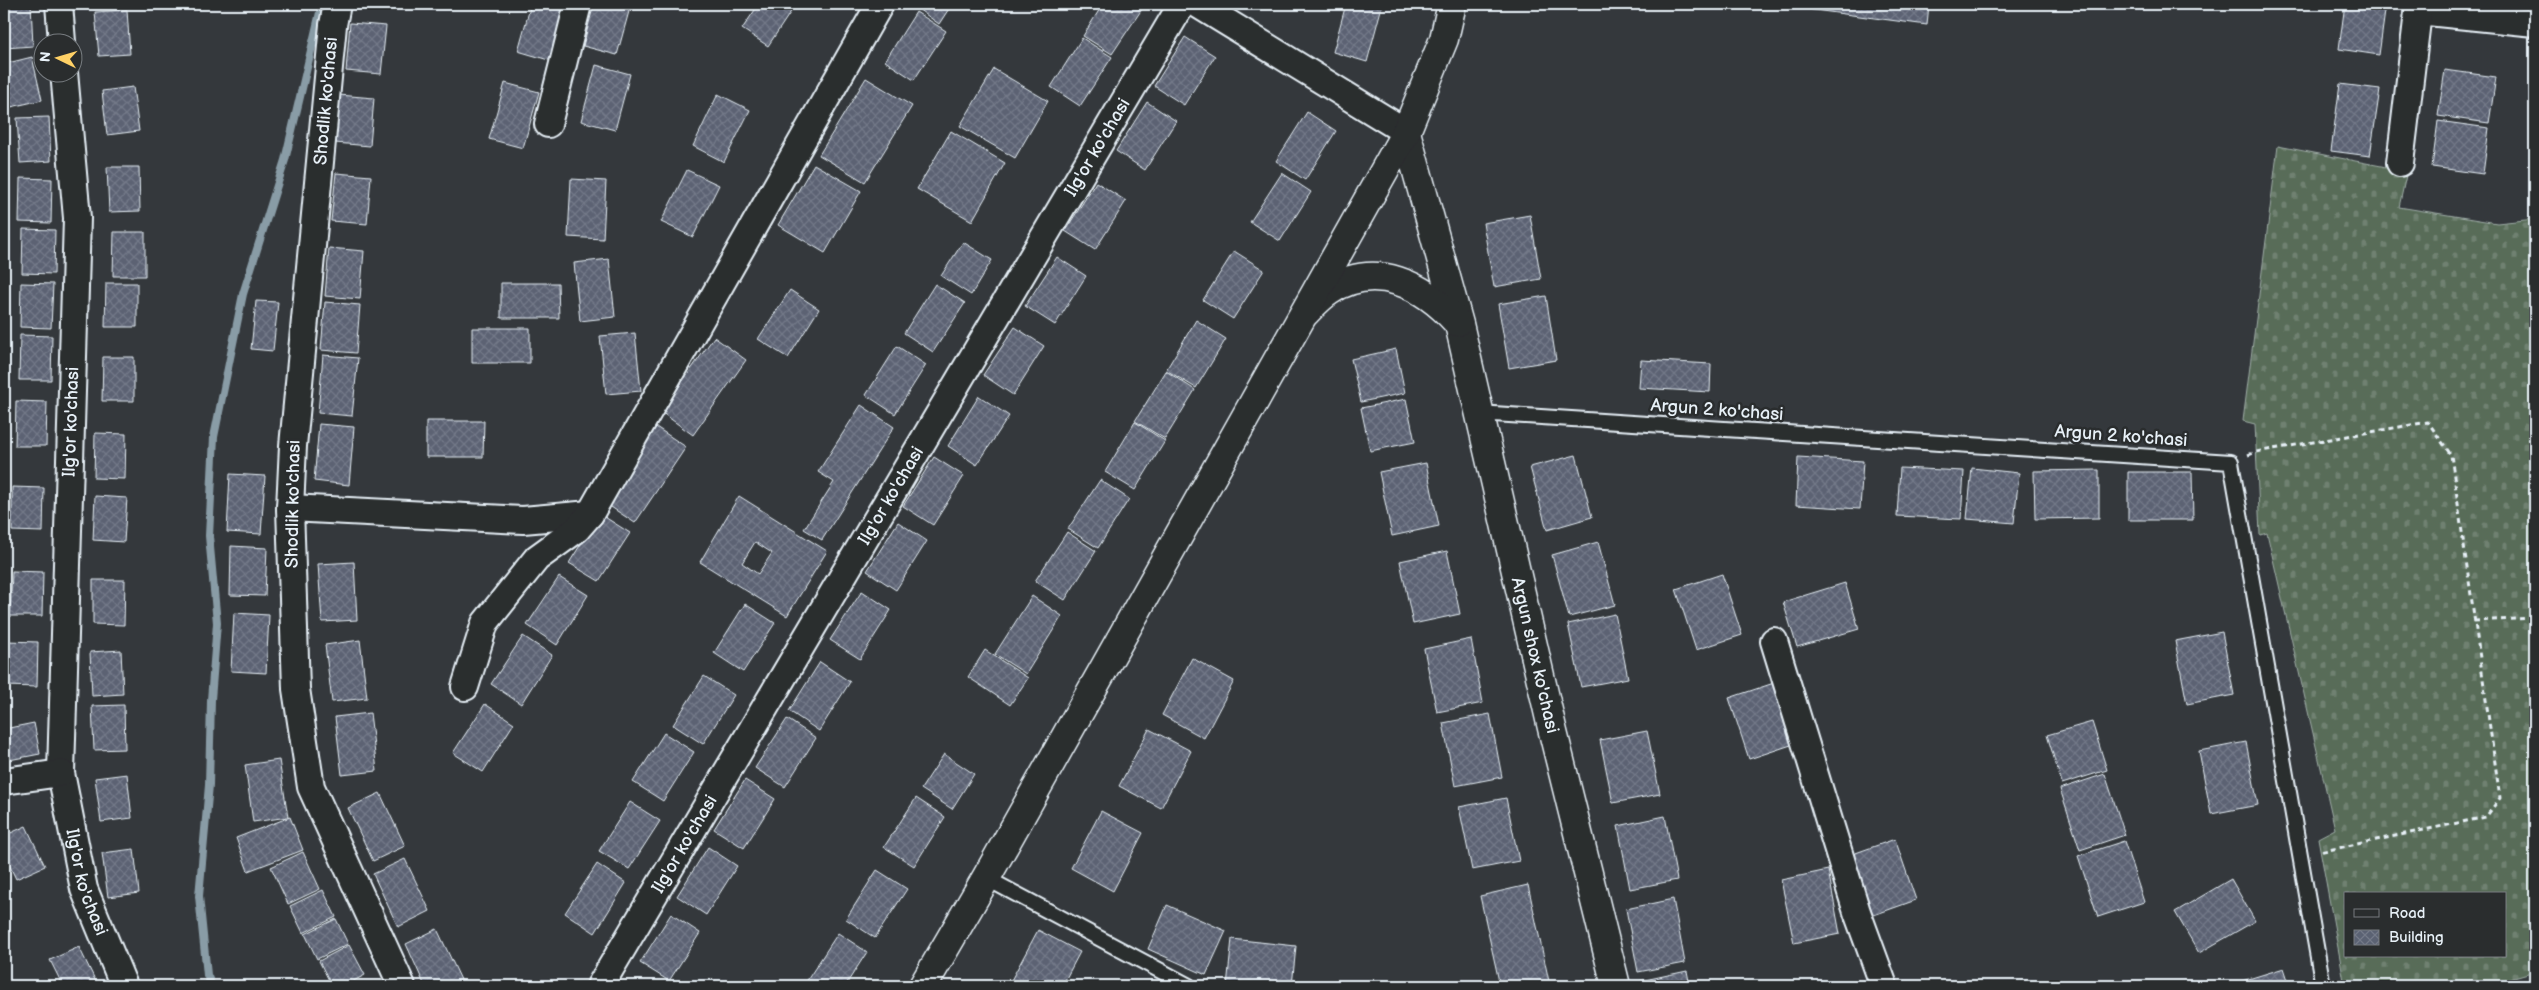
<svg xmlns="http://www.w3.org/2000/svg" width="2539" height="990" viewBox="0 0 2539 990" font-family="'Balsamiq Sans',sans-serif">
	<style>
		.cemetery { fill: url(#cemetery-stones); stroke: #a0aea8; fill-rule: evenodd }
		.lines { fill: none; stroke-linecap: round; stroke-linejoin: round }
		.stream { stroke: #899ca6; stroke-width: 8 }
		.building { fill: url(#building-cross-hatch); stroke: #e8f1f8; fill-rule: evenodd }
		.service-casing { stroke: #e8f1f8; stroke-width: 18 }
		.minor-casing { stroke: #e8f1f8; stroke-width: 30 }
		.tertiary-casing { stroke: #e8f1f8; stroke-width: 31 }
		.primary-casing { stroke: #e8f1f8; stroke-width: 31 }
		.path { stroke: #e8f1f8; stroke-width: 3; stroke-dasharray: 5 4; stroke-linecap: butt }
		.service { stroke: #2a2d2e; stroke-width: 14 }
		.minor { stroke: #2a2d2e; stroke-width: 26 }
		.tertiary { stroke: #2a2d2e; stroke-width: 28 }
		.primary { stroke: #2a2d2e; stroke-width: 28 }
		.labels { text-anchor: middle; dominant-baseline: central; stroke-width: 5; stroke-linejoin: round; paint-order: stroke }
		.street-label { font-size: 18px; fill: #e8f1f8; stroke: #2a2d2e }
	</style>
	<defs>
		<pattern id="cemetery-stones" width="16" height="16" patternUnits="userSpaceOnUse" patternTransform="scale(1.25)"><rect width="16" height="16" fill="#586c58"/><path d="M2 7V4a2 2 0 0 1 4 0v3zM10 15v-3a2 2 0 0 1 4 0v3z" fill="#708171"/></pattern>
		<pattern id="building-cross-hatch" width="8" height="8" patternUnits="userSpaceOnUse" patternTransform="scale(1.25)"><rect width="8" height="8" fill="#5b6273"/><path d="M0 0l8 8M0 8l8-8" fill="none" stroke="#737988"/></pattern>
	</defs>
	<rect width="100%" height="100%" fill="#34383c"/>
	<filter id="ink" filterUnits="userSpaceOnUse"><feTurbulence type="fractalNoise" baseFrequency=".02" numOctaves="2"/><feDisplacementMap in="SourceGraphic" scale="10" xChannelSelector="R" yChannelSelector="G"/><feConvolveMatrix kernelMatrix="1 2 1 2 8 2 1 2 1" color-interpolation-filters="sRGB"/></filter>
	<g filter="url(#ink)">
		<path class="cemetery" d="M2278,146L2407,171L2399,207L2497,223L2535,219V972L2486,986H2345L2318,838L2335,829L2267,533L2260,535L2255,424L2243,421ZM2345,894H2505V956H2345Z"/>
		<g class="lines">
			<path class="stream" d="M212,986L207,975L199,896L209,785L211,700L217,623L209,536L214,437L243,294L285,160L322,4"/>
		</g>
		<path class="building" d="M4,4H31L33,46L4,48Z
			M531,4L567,5L552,61L518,51Z
			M594,4H631L617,55L583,46Z
			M759,4H796L768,46L742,29Z
			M911,4H952L939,24Z
			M1103,4H1140L1144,6L1112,54L1083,36Z
			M1346,4L1382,6L1367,62L1333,52Z
			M1769,4H1929L1927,25Z
			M2345,4H2386L2379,55L2339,49Z
			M127,10L130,54L99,56L95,12Z
			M916,12L946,31L914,80L885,61Z
			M350,23L386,26L381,74L346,71Z
			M1185,37L1215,56L1184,105L1154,86Z
			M1082,38L1112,57L1080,106L1051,87Z
			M32,57L42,100L11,107L4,64Z
			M596,65L630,74L615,130L581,121Z
			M994,69L1048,101L1015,158L960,126Z
			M2445,70L2496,77L2489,123L2438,116Z
			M866,78L912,106L865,182L819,155Z
			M505,83L539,92L523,148L489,139Z
			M2340,84L2380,89L2370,156L2331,151Z
			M133,87L139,131L107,135L102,91Z
			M718,94L750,110L724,162L693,146Z
			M339,95L374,98L370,146L335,143Z
			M1147,102L1176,121L1145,170L1116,151Z
			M1307,112L1336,131L1305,180L1276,161Z
			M49,117L51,161L20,163L17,118Z
			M2438,121L2489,128L2483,174L2432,167Z
			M951,131L1005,163L972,221L917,189Z
			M814,164L861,191L825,253L778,225Z
			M107,167H139L140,211L109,212Z
			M687,170L719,185L693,237L661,222Z
			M336,173L371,176L367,224L331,221Z
			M1282,173L1311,192L1280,241L1250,222Z
			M20,178L52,179L51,223L19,222Z
			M571,179L606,181L603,239L568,237Z
			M1096,182L1126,201L1095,250L1065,231Z
			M1530,215L1541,279L1494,287L1483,223Z
			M23,229L55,230L54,274L22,273Z
			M114,232H145V276H113Z
			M963,242L992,260L971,295L941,276Z
			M329,248L364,251L360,299L325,296Z
			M1234,251L1264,270L1233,319L1203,300Z
			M1057,257L1086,276L1055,325L1025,306Z
			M609,259L615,317L580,321L574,263Z
			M21,283L53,284L51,328L20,327Z
			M106,283H137V327H105Z
			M501,283H558L559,318H501Z
			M935,284L965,303L933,352L904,333Z
			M790,290L819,309L788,358L758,339Z
			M1546,296L1556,360L1509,368L1498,304Z
			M256,301L278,302L273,351L251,349Z
			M325,302L360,305L356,353L321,350Z
			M1196,320L1226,339L1196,388L1166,370Z
			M1015,327L1044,346L1013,395L983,375Z
			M472,328H530V363H472Z
			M635,333L641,391L606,394L600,336Z
			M20,335L52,336L51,380H19Z
			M714,337L746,360L693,435L661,412Z
			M897,346L926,365L895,414L866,395Z
			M1396,349L1405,393L1361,402L1351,359Z
			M323,355L358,358L352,416L318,413Z
			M103,357H134V401H102Z
			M1641,360L1711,364L1710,392L1639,388Z
			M1166,371L1195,390L1165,439L1135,421Z
			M979,396L1009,416L977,465L948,446Z
			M1406,399L1415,442L1370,451L1361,408Z
			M16,401L47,402L46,446H15Z
			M861,405L894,427L822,540L804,529L834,482L818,472Z
			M426,421H484L483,457H426Z
			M1135,422L1165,441L1135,490L1105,472Z
			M319,424L354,427L349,485L314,481Z
			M656,427L686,447L635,523L605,503Z
			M95,433L126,434L125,479L94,478Z
			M1576,455L1592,517L1547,530L1530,467Z
			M934,457L964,476L933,525L903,506Z
			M1798,457L1863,461L1860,509L1796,505Z
			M1426,463L1439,526L1392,536L1379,472Z
			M1900,468L1964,471L1961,519L1897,516Z
			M1972,468L2019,473L2014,523L1967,519Z
			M2099,470V518L2035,519L2034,471Z
			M2128,472H2192L2193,520H2128Z
			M230,474L265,476L261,534L227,532Z
			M1100,480L1129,499L1098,548L1068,529Z
			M12,487L44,488L43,532L12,531Z
			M95,496L127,498L124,542L93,540Z
			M739,496L827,551L787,616L700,562ZM755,542L772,553L758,574L742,563Z
			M600,514L630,533L599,581L569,563Z
			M898,522L927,541L896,590L867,571Z
			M1067,532L1096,551L1065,600L1035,581Z
			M1598,542L1615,605L1569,617L1552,555Z
			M231,546L267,548L265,596L230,595Z
			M1447,551L1460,614L1413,624L1400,561Z
			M354,562L357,620L322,622L318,564Z
			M12,571L43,572L42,616H10Z
			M1722,574L1742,635L1696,650L1676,589Z
			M559,577L588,595L557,645L527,625Z
			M93,580H125L124,625L93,624Z
			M1845,583L1859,629L1797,647L1783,602Z
			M862,591L891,610L860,659L830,640Z
			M1032,596L1062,616L1026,674L995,654Z
			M745,604L775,623L743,672L714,653Z
			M234,613L269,615L266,673L231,671Z
			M1615,614L1628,678L1581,687L1568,624Z
			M2222,632L2234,695L2187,704L2175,641Z
			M523,636L552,655L521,704L491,684Z
			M1471,639L1483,703L1437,712L1424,649Z
			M360,640L367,698L332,702L325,645Z
			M7,641L38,642L37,687L6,686Z
			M121,650L123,694L92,696L90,652Z
			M985,650L1028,678L1010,705L968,677Z
			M1192,658L1234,681L1204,738L1162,715Z
			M820,662L850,682L819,731L789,711Z
			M704,676L734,695L703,744L673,725Z
			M1774,683L1794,744L1749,759L1729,698Z
			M485,704L514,723L483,772L453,753Z
			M124,705L125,749L94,750L92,706Z
			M370,713L377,771L342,775L335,717Z
			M1490,714L1502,777L1455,786L1443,723Z
			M787,719L816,738L785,787L755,768Z
			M2092,722L2107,770L2062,784L2047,735Z
			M34,723L40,754L4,761V729Z
			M1149,729L1191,751L1161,808L1119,786Z
			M1647,731L1660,794L1613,803L1600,740Z
			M664,733L694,752L663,801L633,782Z
			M2246,742L2258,805L2211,814L2199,751Z
			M944,754L974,774L952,809L921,789Z
			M279,760L288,817L253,822L245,765Z
			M127,774L132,818L101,822L95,778Z
			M2105,774L2125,835L2080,850L2060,789Z
			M745,780L775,799L744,848L714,829Z
			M380,793L405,846L373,861L348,808Z
			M916,798L945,817L914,866L884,847Z
			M1506,798L1519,861L1472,870L1459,807Z
			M630,802L660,821L629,869L599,851Z
			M1101,811L1143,833L1113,891L1071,868Z
			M1665,816L1677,880L1630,889L1618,826Z
			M290,817L303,850L248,871L236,838Z
			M26,826L45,866L16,879L4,854V836Z
			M1895,839L1916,900L1871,916L1850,855Z
			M2124,841L2144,902L2098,917L2078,856Z
			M708,847L737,866L706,915L677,896Z
			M134,849L139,893L108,897L102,853Z
			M303,852L320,889L288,904L271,867Z
			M405,859L430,911L398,927L373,874Z
			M597,864L626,883L595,933L565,913Z
			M877,870L907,889L875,938L846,919Z
			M1828,870L1840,934L1794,943L1781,880Z
			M2231,879L2255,921L2199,953L2175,912Z
			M1528,885L1550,986H1500L1480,896Z
			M323,890L336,917L303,933L290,906Z
			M1673,899L1685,963L1638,972L1626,909Z
			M1167,905L1226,931L1206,975L1148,949Z
			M671,914L700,933L669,981L640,963Z
			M336,919L348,944L317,959L305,934Z
			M437,929L462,982L453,986H425L406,944Z
			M1038,930L1080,952L1062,986H1008Z
			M838,933L867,952L845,986H813L806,982Z
			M1232,939L1296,946L1292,986H1227Z
			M349,945L365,975L344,986H332L319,961Z
			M79,947L98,986H63L50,960Z
			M2284,968L2290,986H2226Z
			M1687,971L1690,986H1641L1640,981Z"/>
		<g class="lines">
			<g class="service-casing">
				<path id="service" d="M1478,413L2231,462L2323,986
					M986,878L1189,986"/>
			</g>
			<g class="minor-casing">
				<g id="minor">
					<path d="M59,4L62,42"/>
					<path d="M337,4L333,25L293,446L290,508L296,689L311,787L402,986"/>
					<path d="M1197,4L1406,132"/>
					<path d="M2418,11L2535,23"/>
					<path id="s1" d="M64,72L77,218L61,773L84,889L124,986"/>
					<path d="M548,124L578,4"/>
					<path d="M2400,163L2419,4"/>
					<path d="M290,508L523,520L590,514"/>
					<path d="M1774,641L1857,912L1884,986"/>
					<path d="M465,687L485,623L537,558L577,529L590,514L880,4"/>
					<path d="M4,781L61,773"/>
					<path id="s2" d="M600,986L1182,4"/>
				</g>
			</g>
			<g class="tertiary-casing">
				<g id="tertiary">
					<path id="s3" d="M1406,132L1459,324L1552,728L1616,986"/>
					<path d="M1306,312C1313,305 1320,297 1329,291C1375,260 1424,285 1457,322"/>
				</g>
			</g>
			<g class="primary-casing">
				<path id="primary" d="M923,986L986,878L1406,132L1444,39L1452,4"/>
			</g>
			<path class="path" d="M2248,455L2256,452L2428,422L2451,455L2500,798L2486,817L2319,852
				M2474,621L2535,618
				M2520,986L2535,982"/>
			<use href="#service" class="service"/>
			<use href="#minor" class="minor"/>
			<use href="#tertiary" class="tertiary"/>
			<use href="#primary" class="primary"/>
		</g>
	</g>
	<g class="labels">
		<g class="street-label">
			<text transform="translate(326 101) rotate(-85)">Shodlik ko'chasi</text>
			<text stroke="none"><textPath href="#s2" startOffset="975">Ilg'or ko'chasi</textPath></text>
			<text transform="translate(1717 410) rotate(4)">Argun 2 ko'chasi</text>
			<text transform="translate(71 422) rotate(-88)">Ilg'or ko'chasi</text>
			<text transform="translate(2121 436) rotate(4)">Argun 2 ko'chasi</text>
			<text stroke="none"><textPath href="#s2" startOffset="570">Ilg'or ko'chasi</textPath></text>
			<text transform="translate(293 504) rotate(-89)">Shodlik ko'chasi</text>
			<text stroke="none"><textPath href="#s3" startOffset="539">Argun shox ko'chasi</textPath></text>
			<text stroke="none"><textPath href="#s2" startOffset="165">Ilg'or ko'chasi</textPath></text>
			<text stroke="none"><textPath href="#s1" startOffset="814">Ilg'or ko'chasi</textPath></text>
		</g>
	</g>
	<rect width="2539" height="990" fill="none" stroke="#2a2d2e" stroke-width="20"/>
	<rect x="10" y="10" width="2519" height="970" fill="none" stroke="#e8f1f8" stroke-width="2" filter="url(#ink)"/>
	<rect x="2344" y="892" width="162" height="65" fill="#2a2d2e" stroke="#767b7f"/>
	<rect x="2354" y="909" width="25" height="8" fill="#2a2d2e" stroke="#767b7f"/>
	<text x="2389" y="918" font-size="15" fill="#e8f1f8">Road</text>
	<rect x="2354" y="930" width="25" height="15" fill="url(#building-cross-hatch)" stroke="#767b7f"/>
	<text x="2389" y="942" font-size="15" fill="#e8f1f8">Building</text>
	<g transform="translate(58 58) rotate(275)"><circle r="24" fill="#2a2d2e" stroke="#767b7f"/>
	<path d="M0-4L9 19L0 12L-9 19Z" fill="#ffd166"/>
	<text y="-8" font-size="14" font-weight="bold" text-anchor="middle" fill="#e8f1f8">N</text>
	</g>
</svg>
